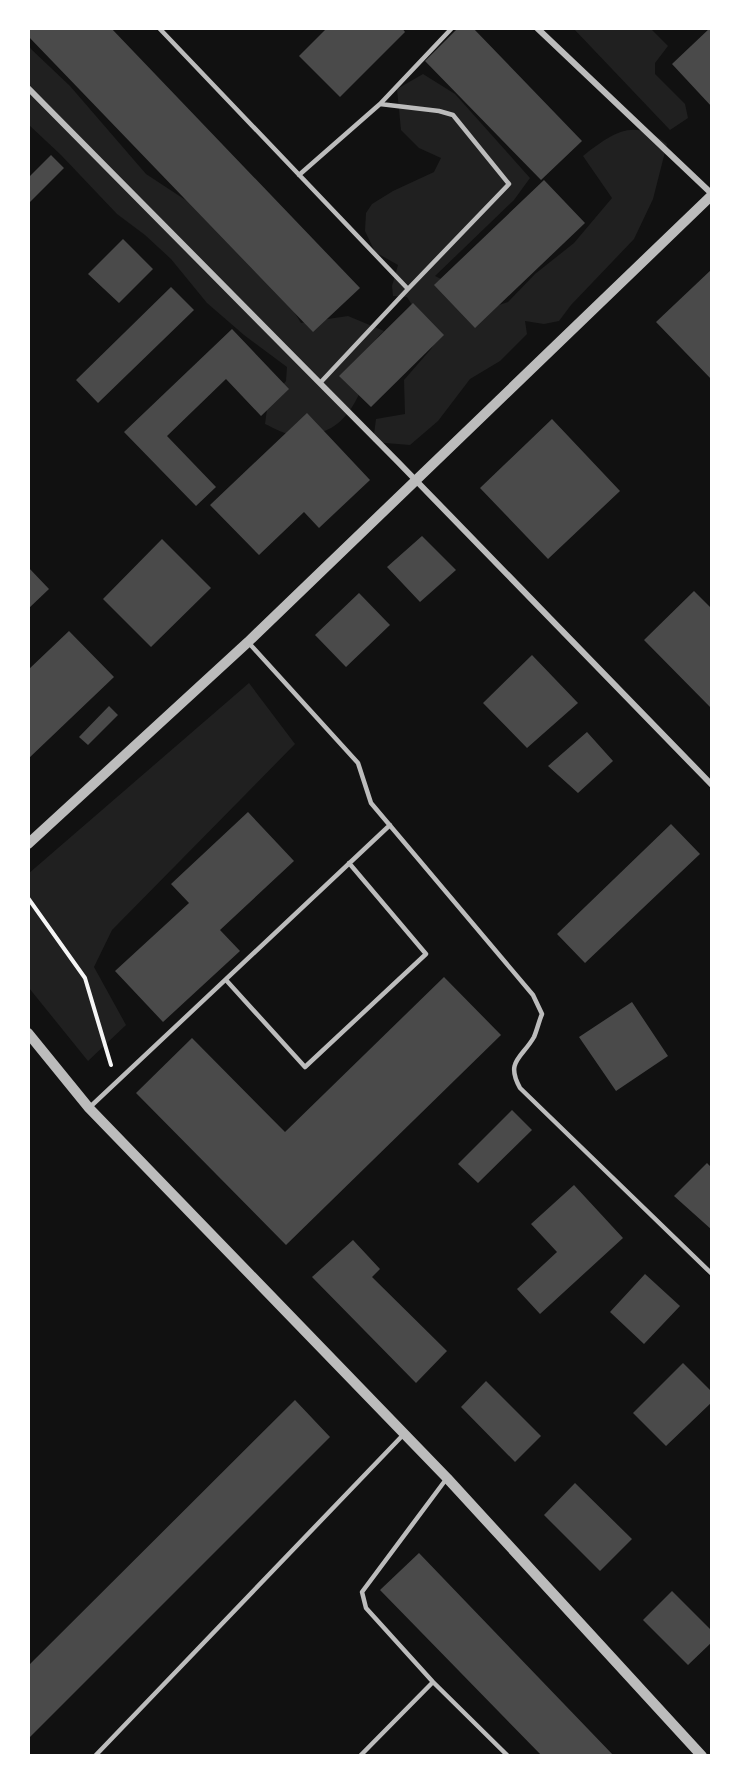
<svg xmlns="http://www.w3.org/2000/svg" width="740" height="1784" viewBox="0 0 740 1784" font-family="'Source Sans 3',sans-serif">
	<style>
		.green { fill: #202020 }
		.building { fill: #4a4a4a }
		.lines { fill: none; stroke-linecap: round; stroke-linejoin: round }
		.path { stroke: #f5f5f5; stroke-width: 4 }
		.service { stroke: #bcbcbc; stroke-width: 4.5 }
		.minor { stroke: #bcbcbc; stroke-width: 6 }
		.tertiary { stroke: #bcbcbc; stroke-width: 10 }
	</style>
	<rect width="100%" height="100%" fill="#111"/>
	<path class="green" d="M574,29H651L668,46L655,63V74L685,104L688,118L670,130Z
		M28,44L31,49L70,86L146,174L184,199L230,224L290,305L301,323L348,316L384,331C365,348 375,351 368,372C355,409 339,438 295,435C285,435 274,428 265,424L268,402L286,381L287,367L244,335L207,303L171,259L145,235L117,214L61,155L29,125Z
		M423,74L455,94L530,178L514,200L435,276L447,282L484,310L508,302L535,274L574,243L612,198L583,156C613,133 633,117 667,144L653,199L634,239L571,305L559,321L544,324L525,321L527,334L500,361L470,379L438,421L410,445L373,442L376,419L405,414L404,380L431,349L438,337L417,313L407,297L393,296L392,286L398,265L375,252L365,231L366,213L372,204L393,191L434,172L441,158L419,148L401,130L397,89Z
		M249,683L295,744L112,930L94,967L126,1025L88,1061L29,988L28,874Z"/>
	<path class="building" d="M28,28H111L360,288L313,332L28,36Z
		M327,28H402L405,32L340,97L299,56Z
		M458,28H473L582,141L541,180L425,61Z
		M710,28H712V107L672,64Z
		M51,155L64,168L28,204V178Z
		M544,180L585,223L475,328L434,285Z
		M123,239L153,269L119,303L88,274Z
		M712,269V380L656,322Z
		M171,287L194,310L98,403L76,380Z
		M413,303L444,335L371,407L339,376Z
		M232,329L289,389L261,416L226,379L167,436L216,487L196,506L124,432Z
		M307,413L370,480L319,528L304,512L259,555L210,505Z
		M552,419L620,491L548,559L480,488Z
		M422,536L456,570L420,602L387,567Z
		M162,539L211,588L151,647L103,599Z
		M28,567L49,589L28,609Z
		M694,591L712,609V709L644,640Z
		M359,593L390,625L346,667L315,635Z
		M69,631L114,677L28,759V670Z
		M532,655L578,703L527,748L483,703Z
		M109,706L118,715L88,745L79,737Z
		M587,732L613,761L578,793L548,766Z
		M248,812L294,861L220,930L240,951L163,1022L115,971L189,903L171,884Z
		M671,824L700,854L585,963L557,934Z
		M444,977L501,1035L286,1245L136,1093L192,1038L285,1132Z
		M632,1002L668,1056L616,1091L579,1037Z
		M512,1110L532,1130L478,1183L458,1164Z
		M707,1163L712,1168V1230L674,1196Z
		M574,1185L623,1238L540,1314L517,1289L557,1252L531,1224Z
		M353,1240L380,1269L372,1277L447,1351L416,1383L312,1277Z
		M645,1274L680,1306L644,1344L610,1312Z
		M683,1363L712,1392V1402L666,1446L633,1413Z
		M486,1381L541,1436L515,1462L461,1407Z
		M295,1400L330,1437L28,1739V1666Z
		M575,1483L632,1539L600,1571L544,1515Z
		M419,1553L467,1603L614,1756H542L380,1590Z
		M672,1591L712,1631V1642L688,1665L643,1620Z"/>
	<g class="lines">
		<path class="path" d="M28,898L85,978L111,1065"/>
		<path class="service" d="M159,28L408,289L320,383
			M380,104L439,111L453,115L509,184L408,289
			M299,175L380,104L452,28
			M248,642L358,763L371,803L533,995L542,1014C539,1021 537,1030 534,1037C522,1058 505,1061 520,1088L712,1274
			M226,980L305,1067L426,954L349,863
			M90,1107L390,825
			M447,1478L362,1592L366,1608L433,1682L508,1756
			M95,1756L404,1434
			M360,1756L433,1682"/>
		<path class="minor" d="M537,28L712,194
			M28,88L398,462L712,785"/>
		<path class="tertiary" d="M28,844L248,642L712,195
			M28,1033L89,1108L447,1478L702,1756"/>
	</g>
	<rect width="740" height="1784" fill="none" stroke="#ffffff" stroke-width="60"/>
</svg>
